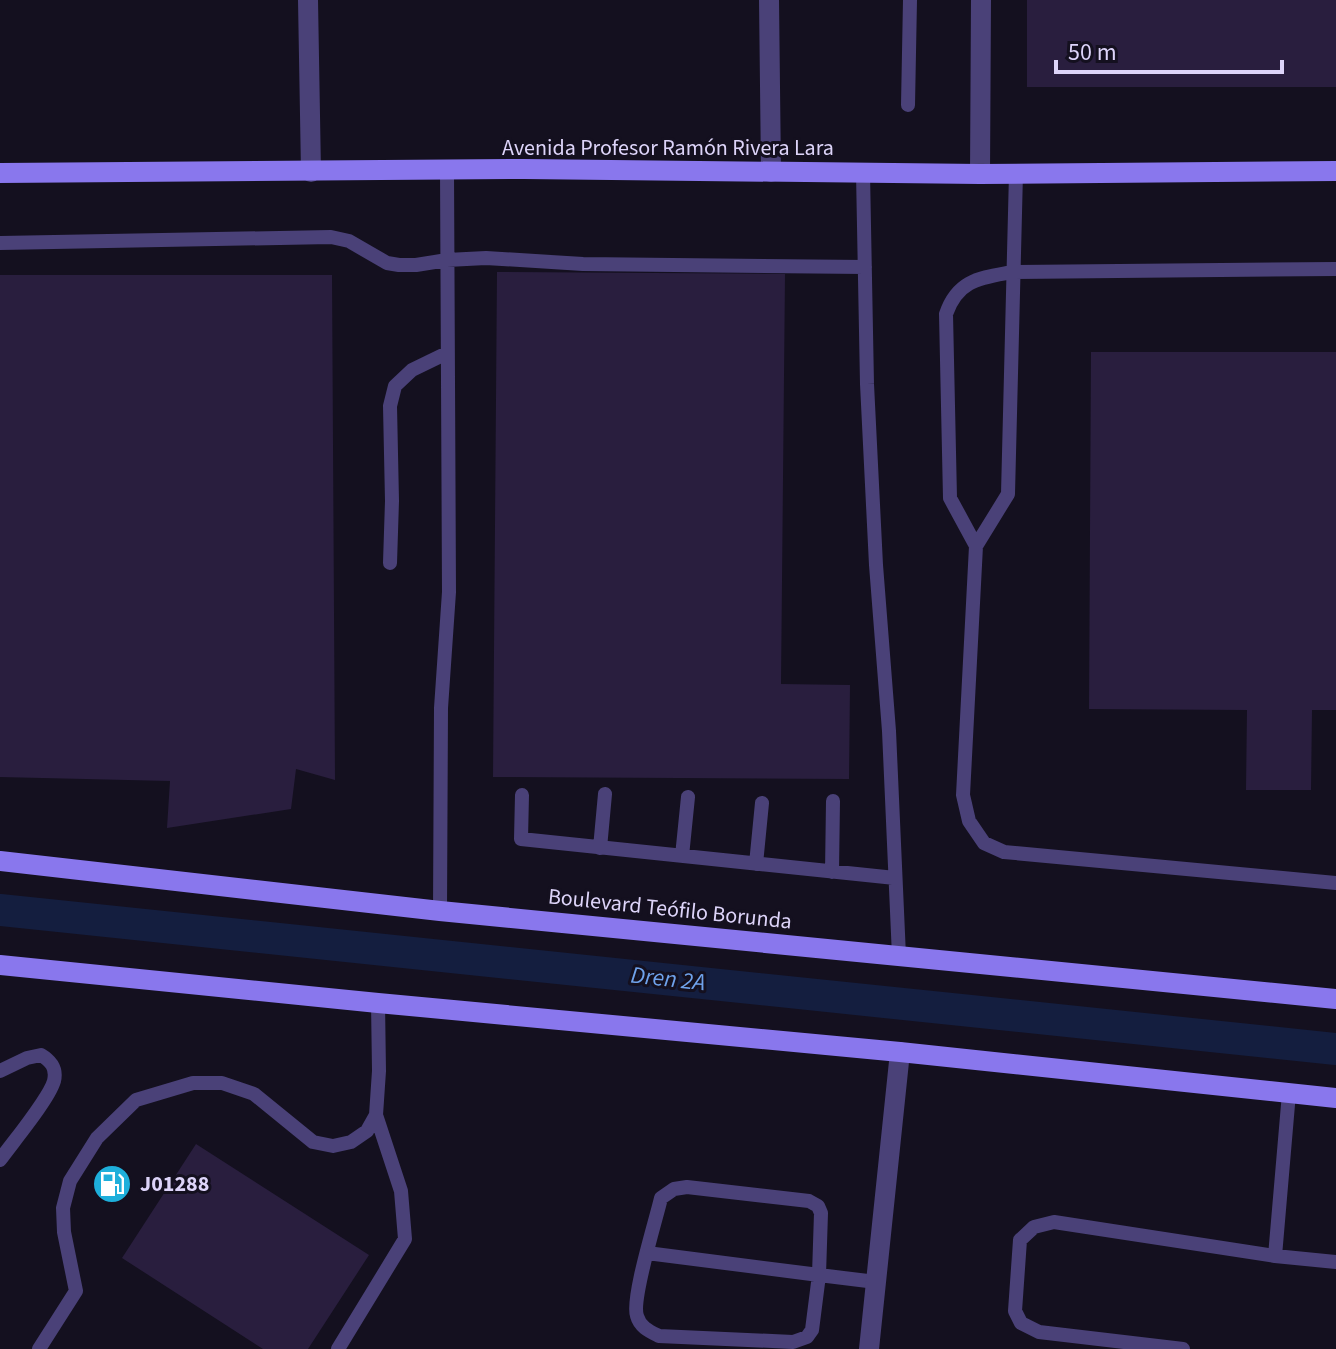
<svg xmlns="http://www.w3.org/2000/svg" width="1336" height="1349" viewBox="0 0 1336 1349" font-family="'Source Sans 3',sans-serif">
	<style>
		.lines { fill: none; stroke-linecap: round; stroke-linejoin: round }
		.canal { stroke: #141e3f; stroke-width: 32 }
		.building { fill: #291e3e }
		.lane { stroke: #4a4178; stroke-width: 14 }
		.street { stroke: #4a4178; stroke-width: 20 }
		.secondary { stroke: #8977ed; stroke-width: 20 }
		.labels { text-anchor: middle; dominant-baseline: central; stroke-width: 6; stroke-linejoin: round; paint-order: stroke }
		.street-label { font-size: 22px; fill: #ddd4f9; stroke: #14101f }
		.poi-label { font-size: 22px; font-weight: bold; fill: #ddd4f9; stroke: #14101f; text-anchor: start }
		.water-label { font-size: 24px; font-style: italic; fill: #6fa2eb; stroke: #14101f }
	</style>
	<rect width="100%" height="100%" fill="#14101f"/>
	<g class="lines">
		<path class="canal" d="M0,910L1336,1049"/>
	</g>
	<path class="building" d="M1027,0H1336V87H1027Z
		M497,272L785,274L781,684L850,685L849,779L493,777Z
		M0,275H332L335,780L296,769L291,809L167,828L170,781L0,777Z
		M1091,352H1336V710H1312L1311,790H1246L1247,710L1089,709Z
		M196,1144L369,1255L308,1349H263L122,1258Z"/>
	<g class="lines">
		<path class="lane" d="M908,105L910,0
			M863,173L867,384L876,565L889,731L899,956
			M1016,173L1008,494L976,546L963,795L969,821L984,843L1004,852L1336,883
			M0,243L331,237L349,241L387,263L399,265H416L447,260L486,258L583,264L865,267
			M976,546L950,498L946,314C958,279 981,278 1013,272L1336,269
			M390,563L392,501L390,406L395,386L412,370L447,353
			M522,795L521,839L895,878
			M600,848L605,794
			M682,856L688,797
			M756,864L762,803
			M832,872L833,801
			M440,911L441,708L449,592L447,171
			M0,1071L27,1058L41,1055C51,1061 57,1068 54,1081C49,1099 13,1142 0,1160
			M647,1253L819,1275L821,1213L818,1206L809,1201L687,1187L674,1189L661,1198C656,1220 631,1299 637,1316C640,1327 649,1331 659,1336L793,1342L807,1337L812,1330L819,1275L876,1282
			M1275,1256L1336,1262
			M39,1349L76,1291L64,1232L63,1208L70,1181L97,1138L136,1100L193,1083H222L254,1094L313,1142L333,1146L351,1142L367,1131L376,1115L379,1071L378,1003
			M338,1349L405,1239L401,1191L376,1115
			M1183,1349L1039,1332L1021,1323L1015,1311L1020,1240L1034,1227L1054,1222L1275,1256L1289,1093"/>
		<path class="street" d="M308,0L311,172
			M769,0L771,172
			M980,174L981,0
			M869,1349L900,1052"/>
		<path class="secondary" d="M0,173L524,169L980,174L1336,171
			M0,861L440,911L1336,999
			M0,965L378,1003L900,1052L1336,1098"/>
	</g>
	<defs>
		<g id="fuel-disc" transform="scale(2)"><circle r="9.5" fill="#1eafdb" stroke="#14101f"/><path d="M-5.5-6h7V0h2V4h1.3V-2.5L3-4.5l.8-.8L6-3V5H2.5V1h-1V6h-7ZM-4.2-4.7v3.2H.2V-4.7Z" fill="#fff"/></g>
	</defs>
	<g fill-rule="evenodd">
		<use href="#fuel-disc" x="112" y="1184"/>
	</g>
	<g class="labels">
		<g class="street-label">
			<text x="668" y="148">Avenida Profesor Ramón Rivera Lara</text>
			<text transform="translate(670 909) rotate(6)">Boulevard Teófilo Borunda</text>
		</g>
		<g class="poi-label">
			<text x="140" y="1184">J01288</text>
		</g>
		<g class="water-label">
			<text transform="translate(668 979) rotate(6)">Dren 2A</text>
		</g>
	</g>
	<path d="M1056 60v12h226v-12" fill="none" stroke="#ddd4f9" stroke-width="4"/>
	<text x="1068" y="60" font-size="24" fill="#ddd4f9" stroke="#14101f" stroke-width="6" paint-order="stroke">50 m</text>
</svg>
